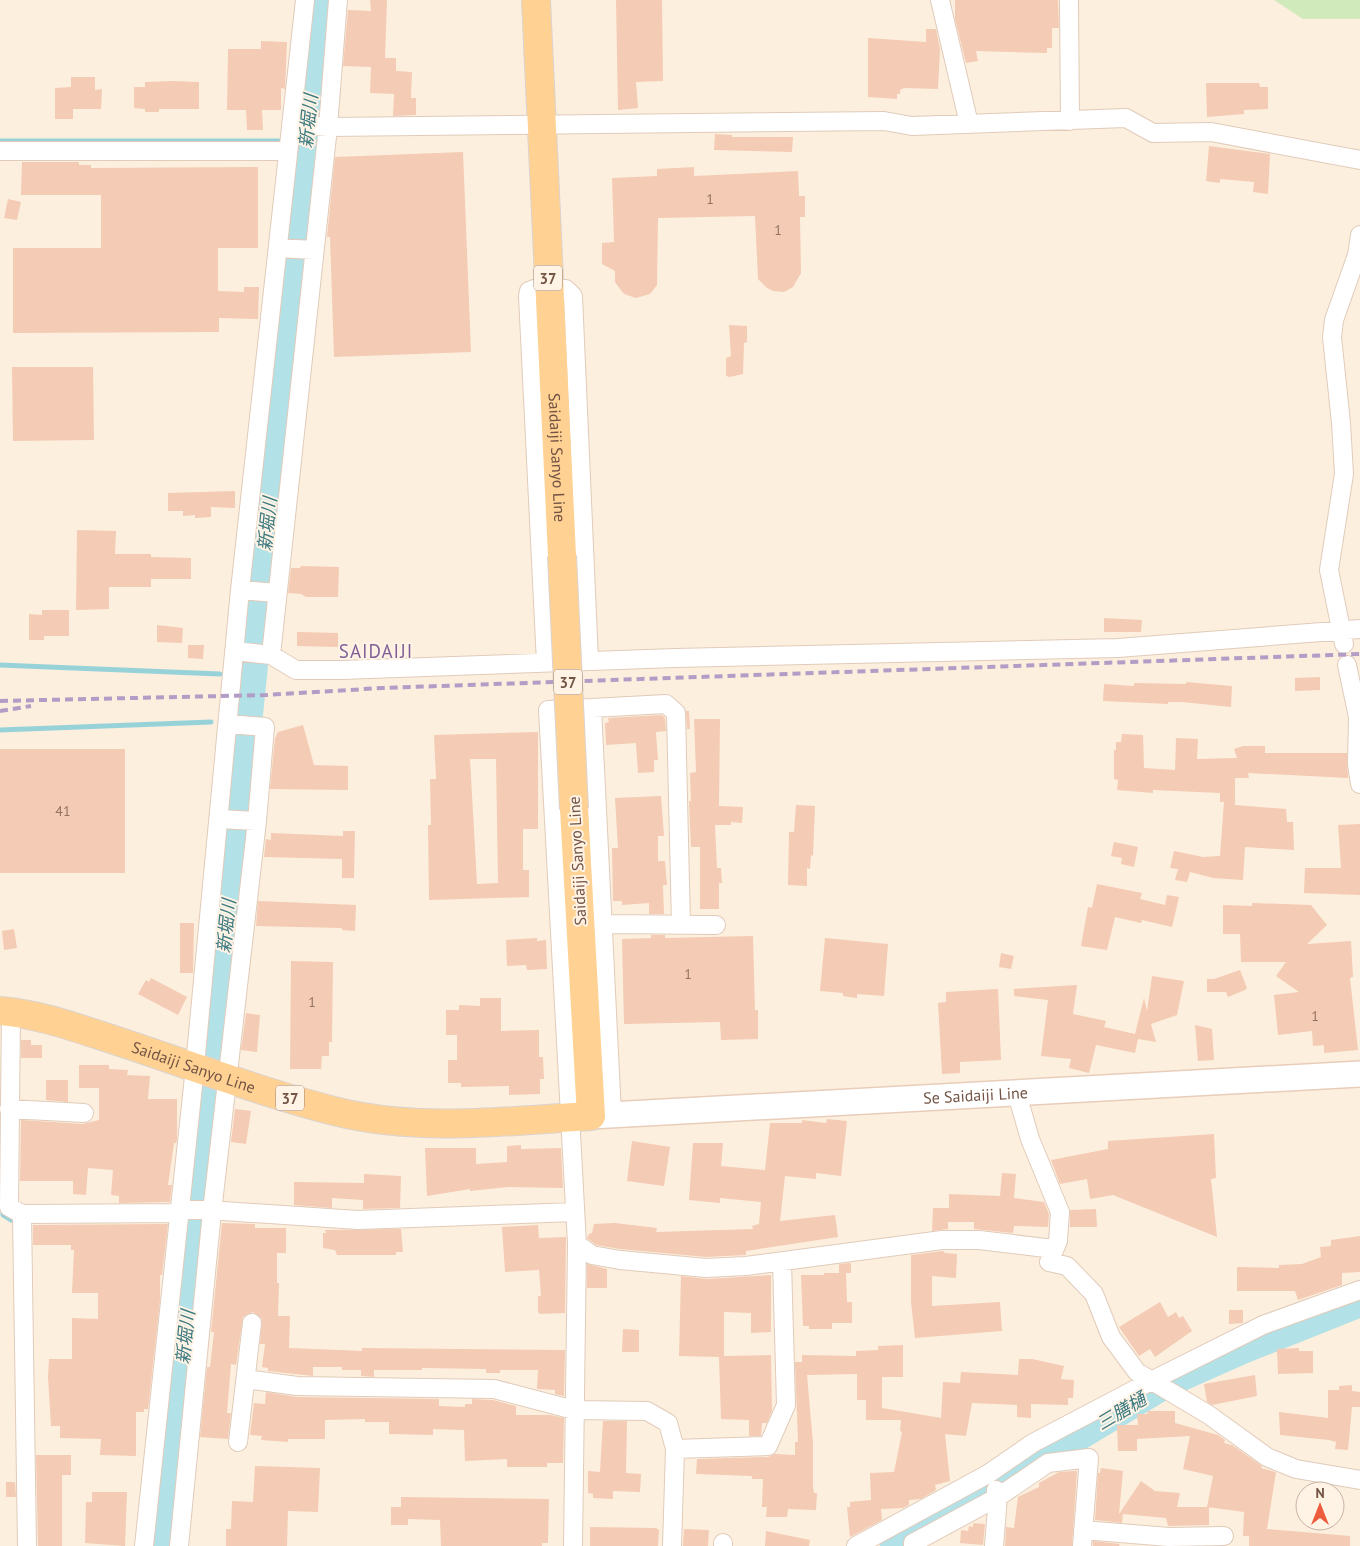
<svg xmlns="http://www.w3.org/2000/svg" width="1360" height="1546" viewBox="0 0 1360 1546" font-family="'PT Sans','Noto Sans JP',sans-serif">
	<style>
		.green { fill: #d1eabc }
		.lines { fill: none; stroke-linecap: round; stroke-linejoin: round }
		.stream { stroke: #98d2d9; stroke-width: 5 }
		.river { stroke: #b2e1e7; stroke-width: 30 }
		.building { fill: #f4cbb4; fill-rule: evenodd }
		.minor-casing { stroke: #e1cbba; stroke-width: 20 }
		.secondary-casing { stroke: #e8cdba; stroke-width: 28 }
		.primary-casing { stroke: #dbd3cf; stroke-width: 30 }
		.minor { stroke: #fff; stroke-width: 18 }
		.secondary { stroke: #fff; stroke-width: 25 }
		.primary { stroke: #ffd293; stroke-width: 28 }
		.rail { stroke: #b19dc5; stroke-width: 4; stroke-dasharray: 8 5; stroke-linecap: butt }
		.primary-bridge-casing { stroke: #dbd3cf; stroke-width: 30; stroke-linecap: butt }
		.primary-bridge { stroke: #ffd293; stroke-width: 28 }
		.labels { text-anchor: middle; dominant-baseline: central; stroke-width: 4; stroke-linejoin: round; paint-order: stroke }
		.number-label { font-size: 14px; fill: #937261 }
		.shield { fill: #fff3e5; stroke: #9d8475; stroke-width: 1 }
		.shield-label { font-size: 15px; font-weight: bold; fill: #735445 }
		.street-label { font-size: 16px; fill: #735445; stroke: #fff3e5 }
		.water-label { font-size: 18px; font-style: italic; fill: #3b7981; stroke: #fff3e5 }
		.quarter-label { font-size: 19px; letter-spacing: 1px; fill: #826097; stroke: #fff3e5 }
	</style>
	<rect width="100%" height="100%" fill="#fdefde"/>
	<path class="green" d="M1274,0H1360V19H1303Z"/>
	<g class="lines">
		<path class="stream" d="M0,141H279
			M0,665L220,674
			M243,675H252
			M0,730L211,722
			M3,1209V1215L11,1220
			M186,1220H196"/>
		<path class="river" d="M214,1047L321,0
			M164,1546L209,1098
			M895,1546L1168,1382L1240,1350L1360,1302"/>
	</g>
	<path class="building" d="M370,0H387L385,58H396V71L412,72L411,98H416V115L393,116L394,94L370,93L371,67L343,66L348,10L371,11Z
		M616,0H662L663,81L636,82L638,108L618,110Z
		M955,0H1058L1059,28H1052V48H1047V53L976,51L978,61L966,63L955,19Z
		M926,29H936L940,49L938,89L904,88L900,90V94H897V99L868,97V38L926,42Z
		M261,41L287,42L285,89L281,88V110H262L263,130H247L246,110H227L228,49H261Z
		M71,77H95V90L102,89L101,109H73V119H55V88L71,87Z
		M173,81L199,82V109H159V112H145V109L134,108V87H145V82Z
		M1206,83H1259L1260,87H1268V109L1244,110V114L1207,117Z
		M715,134L732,135V137H793L792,152L714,150Z
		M1209,146L1270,154L1268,194L1253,192L1254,182L1220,179V183L1206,181Z
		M463,152L471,352L334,357L330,237H327L335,157Z
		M22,162H79V165H91V168L258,167V248H218V291L244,292V287H259L258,319L219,318V332L13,333V248H101V195H21Z
		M694,167V176L798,171L799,196H805V217H800L801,273L793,287L784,292L773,291L767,288L758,279L755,216L658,218L657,285L650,294L636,298L624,294L620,289L615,282V271L602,264V243L614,242L612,178L657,176V169Z
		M8,199L21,202L17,220L4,218Z
		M729,325L747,326V342L744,343L743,374L730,377L726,376V358L731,356Z
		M12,367H93L94,440L13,441Z
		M235,491V508L211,507V517L195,518V515L183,516V511H168V493Z
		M77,530L116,531L115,554H151V557L191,558V579H151V587H109V609L76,610Z
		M301,566L339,567L338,597H306L301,594L288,593L291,568H300Z
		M42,610H69V636H44V640H29V614L42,615Z
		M1104,618L1142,620L1141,632H1104Z
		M157,625L183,628L182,643L157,642Z
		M297,632L338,633V647L297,646Z
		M188,645H204L203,659L188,658Z
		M1320,677V690L1295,691V678Z
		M1186,682L1232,686L1231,707L1182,702H1168V704L1103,701L1104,684L1134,686V683L1186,684Z
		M686,711H689L690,729H687Z
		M662,715L665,718L666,731L656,732L658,760H654V772L638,773L636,743L606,745L605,723L609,722L608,718Z
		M694,719H720L719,806L743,807L742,823L731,822V825H715L717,868H721L722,883H719V909H700V847H691L689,801H691L690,773L696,772Z
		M303,725L314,765L348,766V790L270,789L275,738L278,732Z
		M538,732V829H523V870H529V897L429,900L428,825H431L430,779H436L434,735ZM470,759H496L498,883L477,884Z
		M1122,734L1143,735L1144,768L1175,770L1176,738L1198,739L1197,759L1237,758L1234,749L1243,746H1265V753H1347L1348,778L1248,773L1249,778H1235V805L1286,809L1287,822H1293L1294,850L1245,847L1243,880L1213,878L1190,872L1187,882L1175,880L1178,869L1170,868L1174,851L1203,857L1220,856L1224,802H1220V793L1153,790V793L1117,790L1118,780L1114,779V750H1116V742H1121Z
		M0,749H125V873H0Z
		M661,796L664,836H658V861H665L667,885H663L664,914H649V903L622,905V901H613L612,848H618L615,798Z
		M796,805L815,806L813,856L811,855L810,869L807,868V886L788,885L789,832H794Z
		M1360,824V895L1304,893L1305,868H1341L1338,825Z
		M343,831H355L354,878H342V859L264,857L266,839L271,840V833L343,836Z
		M1114,842L1138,847L1134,867L1121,864L1122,858L1111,856Z
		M1097,884L1142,893L1140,899L1165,905L1167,895L1179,897L1172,927L1142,920L1141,923L1115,917L1107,950L1081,946L1088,907L1092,908Z
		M258,901L356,905L355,931L342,930V928L256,926Z
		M1252,903L1311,905L1327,925L1307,944L1351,941L1353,977L1350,978L1358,1050L1324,1053V1045L1313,1046L1312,1031L1278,1035L1274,995L1299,992L1276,976L1286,962H1241L1240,934H1223V905L1252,906Z
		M180,923H194L193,973H180Z
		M14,929L17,948L4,950L2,931Z
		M651,935H665V938L753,936L755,1010H758V1039L721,1040L720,1022L624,1024L622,939L651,938Z
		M537,938V941L546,940L547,969L527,970L526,965L507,966L506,940Z
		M825,938L888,944L884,996L857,994V998L843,996V993L820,991Z
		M1001,953L1014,956L1011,969L999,967Z
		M291,961L333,962L332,1042H329V1056H322L321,1069H290Z
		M1240,970L1247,988L1245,990L1228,997L1226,992H1207V979H1214Z
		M1152,976L1184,981L1177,1015L1151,1024L1156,1042L1138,1039L1135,1053L1096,1045L1089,1073L1069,1068L1071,1059L1041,1056L1048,1000L1014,996V989L1077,985L1073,1014L1106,1021L1104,1027L1135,1034L1144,998L1147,1011Z
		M151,978L187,997L178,1015L138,994L146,980L149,982Z
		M998,989L1001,1060L960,1062V1073L942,1074L938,1003L946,1002V992Z
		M480,998H501V1031L539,1030V1057H543L544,1079H540V1094L509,1095V1086L461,1087V1083H448V1060H457V1035H446V1010H459V1005L480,1006Z
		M246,1013L260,1015L257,1052L241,1050Z
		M1195,1025L1212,1029L1214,1060L1198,1061Z
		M21,1040H31V1045H42V1058H21Z
		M79,1065H109V1069L128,1070L127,1075L150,1076L148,1099H177V1139L176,1143H174L168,1185H172L170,1202L119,1203V1196L111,1195L113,1170L88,1168L86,1195L73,1194V1181H20L21,1120L83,1124L99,1120V1088H79Z
		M46,1080H68V1102L46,1100Z
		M235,1109L251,1111L246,1144L231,1142Z
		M827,1119L847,1121L841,1176L816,1173V1179L785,1176L780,1221L835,1215L838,1237L746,1251V1255L706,1257L620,1249L596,1245L587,1238L590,1233H592L594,1224L615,1223L657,1228L656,1232L753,1229L752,1226L759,1224L761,1202L720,1198V1203L689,1200L693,1143H723L721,1166L765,1170L770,1123H802V1120L826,1123Z
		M1214,1134L1216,1178L1211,1179L1217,1237L1113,1195L1090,1199L1087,1179L1060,1184L1051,1160L1108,1149V1141Z
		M632,1141L670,1147L664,1186L627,1181Z
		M521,1145V1149L561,1148L563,1188L508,1187L470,1191V1189L427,1196L425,1148H476V1164L507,1162V1146Z
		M1002,1173L1016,1174L1014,1198L1044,1202L1049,1214L1048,1227L1014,1226L1013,1233L974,1229V1222H948V1229L932,1231L933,1208H949V1194L1000,1196Z
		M364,1174L401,1176L400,1208L363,1209V1200L332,1198V1208L294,1205V1182L364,1183Z
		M1096,1209L1097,1227H1070V1210Z
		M222,1223L255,1224V1228H286V1253H277V1283H279L278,1316H290L289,1348L362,1351V1348L565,1350L564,1396L555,1394V1390L537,1389L538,1370H500V1373H486V1369L422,1368V1370H374V1377L361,1376V1370H342V1367H313V1376L268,1371V1368L262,1367L265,1344H260L262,1319L253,1312L243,1317L236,1365L231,1364L227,1413H231L228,1439L200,1437L207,1367H210L214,1332H211Z
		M168,1224L162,1275H160V1300L148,1409H144V1412H136V1456L100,1455L101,1439L60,1438V1426H51L48,1377L49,1359H72V1318L98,1319V1293H72L74,1250H71V1245H33V1225Z
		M538,1225L539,1238L566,1237L565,1313L540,1314L538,1312V1296H541L539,1270L505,1272L502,1227Z
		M401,1229L403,1252H396V1255H337L335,1250L323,1248V1233H326L325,1230Z
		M1360,1236V1272L1342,1273V1285L1298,1300L1295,1291H1237V1267L1279,1268V1265L1302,1264L1321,1257L1320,1247L1331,1246V1240Z
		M943,1251L945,1253L957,1254L956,1278L932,1276V1306L1000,1302L1002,1331L915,1338L911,1302V1255Z
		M851,1263V1273H839V1264Z
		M587,1264L607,1269V1288H587Z
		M824,1273H846L847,1302H852V1323H832V1329H809V1326H803L801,1275H824Z
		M771,1275V1332L751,1333V1313L724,1312V1356L771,1355L772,1411L767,1423H762L761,1436H749V1420L721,1419L719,1357L679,1356L681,1276L707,1279Z
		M1160,1302L1168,1317L1176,1312L1179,1318L1183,1316L1192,1331L1155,1357L1150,1349L1139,1356L1119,1327Z
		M1229,1310H1243V1323L1229,1324Z
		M623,1329L639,1330V1352H622Z
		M903,1345V1377H882V1408L941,1418L943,1382L960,1383L961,1372L1018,1375L1019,1359H1032L1064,1366L1061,1379L1074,1380L1073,1398H1068V1405L1031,1404V1418L1017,1417V1405L972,1403L966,1436L945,1434L950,1481L935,1485L936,1490L921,1499L909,1500V1505L903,1508L881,1509L882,1520L850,1537L847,1507H850V1502L871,1500L870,1473L894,1472L902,1432L900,1431L901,1420H866V1400H857V1374L807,1375L813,1443V1487L814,1493H817L816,1510L788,1509L787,1517H766L767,1507H762L763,1479H752V1476L696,1474L697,1459L768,1457L775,1454L795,1455V1442H798L795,1362H802V1355L856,1356V1351L878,1350V1346Z
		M1299,1348V1351H1313V1373L1278,1374L1277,1349Z
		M1255,1375L1257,1396L1212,1405L1207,1402L1204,1384Z
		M1352,1385V1391L1360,1392V1407H1352L1348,1450L1335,1449L1336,1442L1329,1440L1280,1435L1279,1412L1328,1418V1390H1339V1386Z
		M266,1392L297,1397L439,1399V1406L465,1407V1404H472V1399L493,1400L516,1406V1415H550L564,1418L563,1463H547V1467H507V1459L465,1461L464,1430L433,1429V1435L389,1434V1422H365V1419L325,1420V1439H288V1442L261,1440L262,1436L250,1435L254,1403L265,1404Z
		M1148,1411H1175V1423L1218,1435L1225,1440L1224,1443L1232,1445L1262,1466L1261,1468L1276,1472L1267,1529L1350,1536V1546H1249V1536H1243L1244,1512L1207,1507L1213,1476L1183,1469L1190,1436L1137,1439V1451H1118L1117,1425H1138L1137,1414H1147Z
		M603,1421H627L626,1473L641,1474L640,1492L613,1491V1499L593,1498V1494L588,1493V1471L600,1472Z
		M36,1455H71V1475H62V1546H38Z
		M255,1466L320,1468L318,1512L288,1511L287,1546H226V1529H231L232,1501L253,1502Z
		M1101,1468L1123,1471L1119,1514L1141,1481L1155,1491L1180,1493L1177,1507H1209V1525L1168,1526L1166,1518L1123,1514L1122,1523L1095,1520L1098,1473H1100Z
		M1074,1471H1077L1072,1546H1005L1006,1527L1014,1528L1018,1497L1039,1487V1483L1059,1472Z
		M6,1482H15L16,1497H6Z
		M92,1492H127L125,1546L85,1543L86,1502H92Z
		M401,1497L549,1499L548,1543H542V1546H441L440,1520L408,1519V1525H391V1507H401Z
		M973,1523L985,1524L983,1545L960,1543L961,1530L968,1531L969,1526L973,1527Z
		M590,1527L656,1528L659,1530L658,1546H590Z
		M684,1529L709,1530L708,1546H683Z
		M766,1531L810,1540L809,1546H765Z
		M1093,1541L1120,1544L1119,1546H1093Z"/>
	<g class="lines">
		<g class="minor-casing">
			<path id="minor" d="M940,0L969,124
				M1069,0L1070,121
				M291,124L328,127L884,121L912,126L1126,118L1153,133L1211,132L1360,160
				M0,151H288
				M278,248L314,250
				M240,590L277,593
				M1344,644L1329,570L1344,474L1341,423L1332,337L1334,320L1357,255L1360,235
				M235,651L271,655L296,670H342L675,658L1118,648L1360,629
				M271,655L328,127L338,0
				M546,663L528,296L529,291L534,289H566L573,296L589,661
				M1347,665L1358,717L1357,764L1360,784
				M592,708L666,704L676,713L681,925
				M219,819L257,821
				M603,924L716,925
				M11,1012L9,1207L22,1214L27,1546
				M1017,1094L1030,1139L1060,1212L1058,1241L1049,1262L1067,1266L1094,1294L1111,1337L1137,1372L1209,1415L1267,1457L1296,1469L1360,1480
				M9,1109L84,1113
				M22,1214L178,1213L184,1210H209L358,1220L574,1212
				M577,1244L592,1255L620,1260L706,1268L746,1266L942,1240H979L1054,1249
				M246,1379L297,1386L494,1389L574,1410L647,1411L668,1423L675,1449L672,1546
				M238,1442L252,1323
				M675,1449L768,1446L786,1405L782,1262
				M1083,1530L1169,1537L1224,1536
				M144,1546L193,1086L240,590L305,0
				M179,1546L212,1212L257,821L265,727L228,724
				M573,1546L577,1244L548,710L592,708L612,1114
				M723,1546V1543
				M856,1546L988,1474L1033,1443L1151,1381L1263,1325L1360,1290
				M913,1546V1543L998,1497L1048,1463L1089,1458L1082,1546
				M994,1546L998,1497L996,1490"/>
		</g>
		<g class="secondary-casing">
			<g id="secondary">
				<path id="s1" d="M591,1116L1360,1074"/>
			</g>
		</g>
		<g class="primary-casing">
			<g id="primary">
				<path id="s2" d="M536,0L562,556"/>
				<path id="s3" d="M0,1011C39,1014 77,1028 114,1040C188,1064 262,1093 338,1112C421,1132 507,1121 591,1116L574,809"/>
			</g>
		</g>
		<use href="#minor" class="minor"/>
		<use href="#secondary" class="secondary"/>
		<use href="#primary" class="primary"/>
		<path class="rail" d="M0,701L266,695L382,688L1360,654
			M0,711L31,706"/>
		<g class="primary-bridge-casing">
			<path id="primary-bridge" d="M562,556L574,809"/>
		</g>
		<use href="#primary-bridge" class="primary-bridge"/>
	</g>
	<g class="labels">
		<g class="number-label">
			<text x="710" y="199">1</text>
			<text x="778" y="230">1</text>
			<text x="63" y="811">41</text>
			<text x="688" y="974">1</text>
			<text x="312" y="1002">1</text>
			<text x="1315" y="1016">1</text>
		</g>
		<g class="shield">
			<rect x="534" y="265.5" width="28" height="25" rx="4"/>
			<rect x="554" y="669.5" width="28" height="25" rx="4"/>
			<rect x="276" y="1085.5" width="28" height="25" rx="4"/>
		</g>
		<g class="shield-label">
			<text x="548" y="278">37</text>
			<text x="568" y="682">37</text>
			<text x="290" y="1098">37</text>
		</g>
		<g class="street-label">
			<text stroke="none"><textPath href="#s2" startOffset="458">Saidaiji Sanyo Line</textPath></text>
			<text transform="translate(577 861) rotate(-93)">Saidaiji Sanyo Line</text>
			<text stroke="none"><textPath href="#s3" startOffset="202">Saidaiji Sanyo Line</textPath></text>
			<text stroke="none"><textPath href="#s1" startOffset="385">Se Saidaiji Line</textPath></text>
		</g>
		<g class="water-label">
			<text transform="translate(308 121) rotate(-84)">新堀川</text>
			<text transform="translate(267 524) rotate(-84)">新堀川</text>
			<text transform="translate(226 926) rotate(-84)">新堀川</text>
			<text transform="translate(185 1337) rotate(-84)">新堀川</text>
			<text transform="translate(1121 1411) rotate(-31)">三膳樋</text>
		</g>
		<g class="quarter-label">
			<text x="376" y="651">SAIDAIJI</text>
		</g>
	</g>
	<g transform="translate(1320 1506)"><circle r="24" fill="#fff3e5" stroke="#c7b3a5"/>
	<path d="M0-4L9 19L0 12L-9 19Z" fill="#ed5c3d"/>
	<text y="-8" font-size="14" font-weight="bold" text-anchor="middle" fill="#735445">N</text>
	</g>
</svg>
